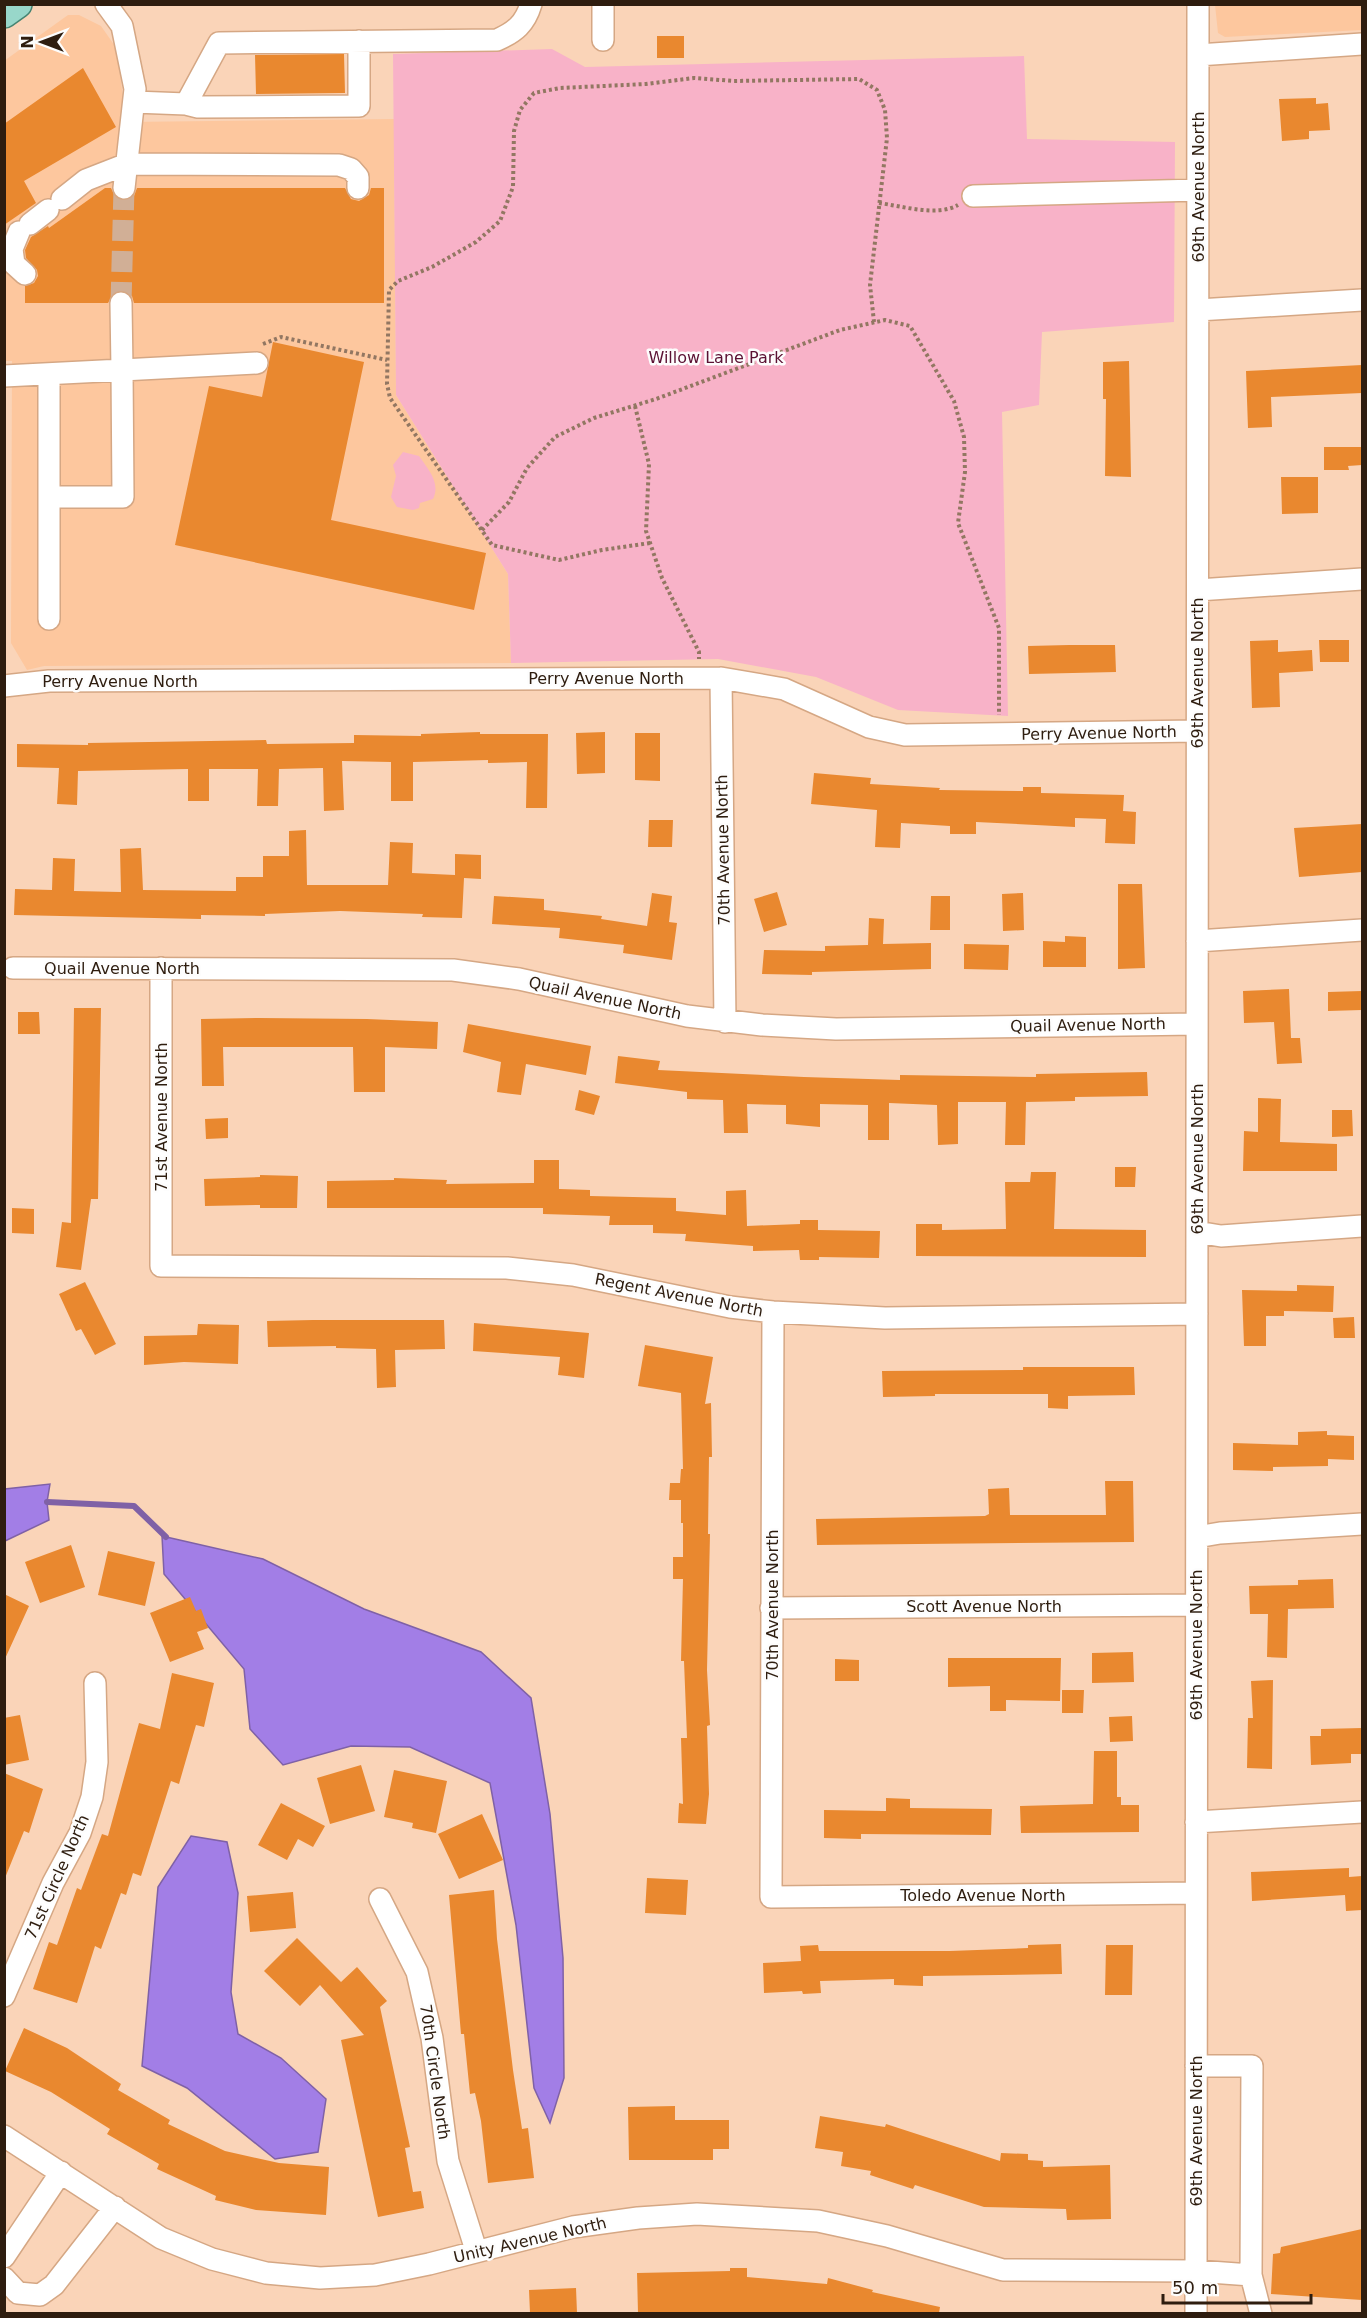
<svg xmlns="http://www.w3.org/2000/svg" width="1367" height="2318" viewBox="0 0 1367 2318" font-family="'DejaVu Sans',sans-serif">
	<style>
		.built { fill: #fdc79e }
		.green { fill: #f8b2c8 }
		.water { fill: #a27ee6; stroke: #7f61a6; stroke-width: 1.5 }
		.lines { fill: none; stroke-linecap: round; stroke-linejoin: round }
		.stream { stroke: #7f61a6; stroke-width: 6 }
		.building { fill: #e9882f }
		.minor-tunnel { stroke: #d1af96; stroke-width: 21; stroke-dasharray: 21 10; stroke-linecap: butt }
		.minor-casing { stroke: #d5a784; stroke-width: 24 }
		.major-casing { stroke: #468472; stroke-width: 30 }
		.path { stroke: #927762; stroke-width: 4; stroke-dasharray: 3 3; stroke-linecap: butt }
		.minor { stroke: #fff; stroke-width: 21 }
		.major { stroke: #98d7ca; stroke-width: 27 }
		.labels { text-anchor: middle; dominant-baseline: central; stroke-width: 5; stroke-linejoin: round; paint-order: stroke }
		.street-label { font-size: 16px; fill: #2e1d0f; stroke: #fdfdfd }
		.park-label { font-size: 16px; fill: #5b1133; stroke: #fdfdfd }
	</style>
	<rect width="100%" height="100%" fill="#fad4b8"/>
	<path class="built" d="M1215,5H1362V30L1225,37L1218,33Z
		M68,15H79L101,26L117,49L126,122L394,119L396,395L508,574L511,663L44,666L27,670L11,643L12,361H5L4,61Z"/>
	<path class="green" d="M552,49L585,67L1024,56L1027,139L1175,142L1174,322L1042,332L1039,405L1002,412L1008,716L898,710L816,677L718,659L511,663L508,574L396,395L393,54Z
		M403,452L419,456C428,469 441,483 433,499L420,503L419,508L413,510L397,507L391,497L396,476L393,465Z"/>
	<path class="water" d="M50,1484L47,1502L49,1520L5,1541V1489Z
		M162,1536L263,1559L364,1609L481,1652L531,1698L550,1814L563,1958L564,2078L550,2123L534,2088L516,1925L490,1783L410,1747L351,1746L283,1765L250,1729L244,1669L164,1574Z
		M191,1836L227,1842L238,1893L231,1992L238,2034L281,2058L326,2099L318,2152L275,2159L187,2088L142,2066L158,1887Z"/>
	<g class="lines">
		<path class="stream" d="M47,1502L134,1506L166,1537"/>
	</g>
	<path class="building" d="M657,36H684V58H657Z
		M344,54L345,93L256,94L255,55Z
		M83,68L116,127L24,181L36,203L4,225V124Z
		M1316,98V104L1328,103L1330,130L1309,131V139L1282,141L1279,99Z
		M105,188H111L116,198L123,201L134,196L137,188H345L351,199L359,201L369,195L371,188H384V303H134L132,296L121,290L114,292L108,303H25V286L34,283L38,276L37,270L26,258L25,250L31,237L48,226L49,228Z
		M273,342L364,362L331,520L486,553L474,610L175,545L209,386L262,397Z
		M1129,361L1131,477L1105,476L1106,399H1103V362Z
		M1362,365V393L1271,397L1272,427L1248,428L1246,371Z
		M1324,447H1362V465L1348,466L1349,470H1324Z
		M1281,477H1318V513L1282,514Z
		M1278,640V652L1312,650L1313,671L1279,673L1280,707L1252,708L1250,641Z
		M1319,640H1349V662H1320Z
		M1069,645H1115L1116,672L1029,674L1028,646Z
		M480,732V734H548L547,808H526L527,762L488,763V760L413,762V801H391V762L342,761L344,810L324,811L323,768L279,769L278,806H257L258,769H209V801H188V769L78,771L77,805L57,804L59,768L17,767V744L88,745V743L266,740L267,744L354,743V735L421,736V734Z
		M605,732V773L577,774L576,733Z
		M635,733H660V781L635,780Z
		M814,773L871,778L870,784L940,788L939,790L1023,791V787H1041V793L1124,795L1123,811L1136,812L1135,844L1105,843L1106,819L1075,818V827L976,822V834H950V826L901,823L900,848L875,847L877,810L811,804Z
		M649,820H673L672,847H648Z
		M1362,824V872L1299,877L1294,828Z
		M306,830L307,885H388L390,842L413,843L412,873L455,875V854L481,855V879L464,878L462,918L422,917L423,914L340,911L265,914V916L201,915V919L14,915L15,889L52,890L53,858L75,859L74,891L121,892L120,849L141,848L143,890L236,891V877H263V856H289V831Z
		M1118,884H1142L1145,968L1118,969Z
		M777,892L787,925L764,932L754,899Z
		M652,893L672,896L669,922L677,923L672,960L623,953L624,945L559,938L560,928L492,924L494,896L544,899V910L602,916L601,919L647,926Z
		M1023,893L1024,930L1003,931L1002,894Z
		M931,896H950V930H930Z
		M869,918L884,919L883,944L931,943V969L812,972V975L762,974L764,950L825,951V946L868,945Z
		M1065,936L1086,937V967H1043V941L1065,942Z
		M964,944L1009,945L1008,970L964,969Z
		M1289,989L1291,1038H1300L1302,1063L1277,1064L1274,1022L1244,1023L1243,991Z
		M1362,991V1010L1328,1011V992Z
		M74,1008H101L98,1199H91L81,1270L56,1267L62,1222L71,1223Z
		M18,1012H39L40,1034H18Z
		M259,1018L367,1019L438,1022L437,1049L385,1047V1092H354L353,1047H223L224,1086H202L201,1019Z
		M468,1024L591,1046L586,1075L526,1064L521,1095L497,1092L501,1062L463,1052Z
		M618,1056L660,1061L658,1070L804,1077L900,1080V1075L1036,1077V1074L1147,1072L1148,1096L1075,1097V1101L1026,1102L1025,1145H1005L1006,1102H958V1144L938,1145L937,1105L889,1103V1140H868V1105L820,1104V1127L786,1124V1105L747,1104L748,1133H724L723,1100L687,1099V1092L615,1083Z
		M579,1090L600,1096L594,1115L575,1110Z
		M1258,1098L1281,1099L1280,1142L1337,1144V1171H1243L1244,1131L1258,1132Z
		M1332,1110H1352L1353,1136L1332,1137Z
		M228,1118V1138L206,1139L205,1119Z
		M534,1160H559V1189L590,1190V1196L676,1198V1211L726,1215V1191L746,1190L747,1226L800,1224V1220H818V1230L880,1231L879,1258L819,1257V1260H800L799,1250L753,1251V1246L685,1241L686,1234L653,1233V1225H609L610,1216L543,1214V1208H327V1181L394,1180V1178L447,1180L446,1184L534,1183Z
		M1115,1167H1136L1135,1187H1115Z
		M1031,1172H1056L1054,1229L1146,1230V1257L916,1256V1224H942V1230L1006,1229L1005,1182H1030Z
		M260,1175L298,1176L297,1208H260V1205L205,1206L204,1179L260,1177Z
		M12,1208L34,1209V1234L12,1233Z
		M85,1282L116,1344L95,1355L81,1329L76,1331L59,1294Z
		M1297,1285L1334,1286L1333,1312L1284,1311V1316H1266V1346H1244L1242,1290L1297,1291Z
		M1354,1317L1355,1338H1334L1333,1318Z
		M313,1320H444L445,1349L395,1350L396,1387L377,1388L376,1349L336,1348V1346L268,1347L267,1321Z
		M474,1323L589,1333L584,1378L558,1375L560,1357L473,1351Z
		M198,1324L239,1325L238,1364L184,1362L144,1365V1336L197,1335Z
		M645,1345L713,1357L705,1404L711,1403L712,1457H709L708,1534H710L707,1670L710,1725L707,1726L709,1794L706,1824L678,1823L679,1803L683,1804L681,1738H687L684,1661H681L683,1579H673V1557H683V1523H681V1500H669L670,1483H680L681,1469H683L681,1393L638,1386Z
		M1023,1367H1134L1135,1395L1068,1396V1409L1048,1408V1394H935V1396L883,1397L882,1371L1023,1370Z
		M1327,1431V1435L1354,1436V1460L1328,1459V1466L1273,1467V1471L1233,1470V1443L1298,1445V1432Z
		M1105,1481H1133L1134,1542L817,1545L816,1519L985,1516L989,1514L988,1489L1009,1488L1010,1515H1106Z
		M71,1545L85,1587L40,1603L25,1562Z
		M108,1551L155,1562L145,1606L98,1595Z
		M1333,1579L1334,1608L1288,1609L1287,1658L1267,1657L1268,1614H1250L1249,1586L1298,1585V1580Z
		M4,1594L29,1606L4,1661Z
		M190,1597L196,1611L201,1609L208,1628L197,1632L204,1649L170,1662L150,1613Z
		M1133,1652L1134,1682L1092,1683V1653Z
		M948,1658H1061L1060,1701L1006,1700V1711H990V1686L948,1687Z
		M835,1659L859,1660V1681H835Z
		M172,1673L214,1683L204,1727L196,1725L179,1784L171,1781L141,1876L133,1873L126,1895L121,1893L101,1949L95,1946L77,2003L33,1989L49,1942L57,1945L77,1888L81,1890L102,1834L108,1836L139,1723L160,1729Z
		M1273,1680L1272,1769L1247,1768L1248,1718H1253L1251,1681Z
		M1062,1690H1084L1083,1713H1062Z
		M20,1715L29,1760L4,1765V1718Z
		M1132,1716L1133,1741L1110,1742L1109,1717Z
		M1362,1728V1754H1351V1763L1311,1765L1310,1736H1321V1729Z
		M1094,1751H1117V1797H1121V1805H1139V1832L1021,1833L1020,1806L1093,1804Z
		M361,1765L375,1811L330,1824L317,1778Z
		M394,1770L447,1781L436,1833L412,1828L413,1823L384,1817Z
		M4,1773L43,1789L29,1833L24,1831L5,1878Z
		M886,1798L910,1799V1808L992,1809L991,1835L861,1834V1839L824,1838V1810L886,1811Z
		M281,1803L325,1826L313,1847L298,1839L287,1860L258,1845Z
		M482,1814L503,1860L459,1879L438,1834Z
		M1349,1868V1877L1362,1876V1910L1346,1911L1345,1895L1252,1901L1251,1872Z
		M647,1878L688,1880L686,1915L645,1913Z
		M494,1890L497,1939L513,2070L522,2129L528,2128L534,2178L488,2183L481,2121L475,2093L470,2094L464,2034H461L449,1895Z
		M293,1892L296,1928L250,1932L247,1896Z
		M297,1938L341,1982L357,1967L387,2001L380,2007L410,2147L405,2148L413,2192L421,2191L424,2208L378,2217L341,2040L364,2035L320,1985L300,2006L264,1971Z
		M1061,1944L1062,1974L923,1976V1986L894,1985V1979L820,1981L821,1993L803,1994L802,1991L764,1993L763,1963L801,1961L800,1946L818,1945L819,1951H950L1028,1948V1945Z
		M1106,1945H1133L1132,1995H1105Z
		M24,2028L67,2048L121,2084L118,2090L170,2120L168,2124L225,2151L279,2163L329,2167L326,2215L256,2210L215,2200L216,2196L157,2169L159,2164L107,2134L110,2129L51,2092L5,2071Z
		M675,2106V2120H729V2149H713V2160H629L628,2107Z
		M820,2116L885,2127L886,2124L1000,2161L1001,2153L1028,2154V2160L1043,2161V2167L1110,2165L1111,2219L1067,2220L1066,2209L984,2207L915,2185L913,2189L870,2175L871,2171L841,2166L843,2152L815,2148Z
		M1362,2229V2300L1271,2294L1273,2254L1280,2253L1281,2247Z
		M730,2268H747V2277L827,2284L828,2278L873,2290L872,2292L940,2307L939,2313H638L637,2273L730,2271Z
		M576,2288L577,2313H530L529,2290Z"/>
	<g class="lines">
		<path class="minor-tunnel" d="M121,303L124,188"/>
		<g class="minor-casing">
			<path id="minor" d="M106,4L122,26L135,89L124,188
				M603,40V4
				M1198,55L1362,44
				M134,102L186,104L198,107L359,106V41
				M186,104L219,43L497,40C515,32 525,24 531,4
				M973,196L1198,190
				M62,199L86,180L127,164L339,165L351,169L358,177V188
				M30,224L48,210
				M19,232L12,249L14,264L25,274
				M121,303L122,370L257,363
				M1198,310L1362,300
				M4,376L122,370L123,497H49V374
				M1198,590L1362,579
				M49,619V497
				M721,678L725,1022
				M4,686L49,681L721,678L784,689L869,727L905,735L1197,731
				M1197,941L1362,930
				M13,968L453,970L519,979L687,1016L762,1025L836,1029L1197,1024
				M161,968V1266L507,1268L573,1275L730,1307L773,1312L885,1318L1197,1314
				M1197,1232L1221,1236L1362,1226
				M773,1312L771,1897L1196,1893
				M1197,1537L1220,1533L1362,1524
				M771,1608L1197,1605
				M1196,1822L1362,1812
				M380,1899L417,1972L432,2038L448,2161L476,2250
				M4,1996L53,1883L80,1833L92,1797L97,1762L95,1683
				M1196,2066H1252L1251,2275
				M4,2136L161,2238L212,2259L266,2273L320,2278L375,2275L429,2264L573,2227L638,2218L697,2214L818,2221L887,2236L1003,2270L1196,2271L1251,2275L1261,2314
				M4,2257L61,2172
				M4,2278L18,2293L40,2295L54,2285L115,2207
				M1196,2314L1198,4"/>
		</g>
		<g class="major-casing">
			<path id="major" d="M4,14L18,4"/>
		</g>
		<path class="path" d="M879,203C902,206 937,217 958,205
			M263,344L281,337L387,360
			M635,406L649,464L646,531L662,578L699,652V659
			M482,530L509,502L527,468L555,437L594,418L656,399L840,330L885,320L910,326L954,401L964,437L965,472L958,523L999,628V715
			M650,543L602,550L559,560L492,545L390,398L387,384L389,290L398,281L432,267L476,242L500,221L513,187L514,131L520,110L534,93L560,88L646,84L694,78L734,81L859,79L877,90L885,110L887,138L870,285L874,322"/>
		<use href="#minor" class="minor"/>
		<use href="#major" class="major"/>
	</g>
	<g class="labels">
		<g class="street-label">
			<text transform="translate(1198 187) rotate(-90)">69th Avenue North</text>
			<text transform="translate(1197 673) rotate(-90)">69th Avenue North</text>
			<text x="606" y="678">Perry Avenue North</text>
			<text x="120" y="681">Perry Avenue North</text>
			<text transform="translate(1099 733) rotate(-1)">Perry Avenue North</text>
			<text transform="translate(723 850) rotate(-91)">70th Avenue North</text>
			<text x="122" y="968">Quail Avenue North</text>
			<text transform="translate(605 998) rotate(12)">Quail Avenue North</text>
			<text transform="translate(1088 1025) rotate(-1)">Quail Avenue North</text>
			<text transform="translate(161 1117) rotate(-90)">71st Avenue North</text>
			<text transform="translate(1197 1159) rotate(-90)">69th Avenue North</text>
			<text transform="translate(679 1295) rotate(11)">Regent Avenue North</text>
			<text transform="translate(772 1605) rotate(-90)">70th Avenue North</text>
			<text x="984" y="1606">Scott Avenue North</text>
			<text transform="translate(1196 1645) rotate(-90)">69th Avenue North</text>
			<text transform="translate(57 1877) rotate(-66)">71st Circle North</text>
			<text x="983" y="1895">Toledo Avenue North</text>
			<text transform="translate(435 2072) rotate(82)">70th Circle North</text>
			<text transform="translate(1196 2131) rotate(-90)">69th Avenue North</text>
			<text transform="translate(530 2240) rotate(-13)">Unity Avenue North</text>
		</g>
		<g class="park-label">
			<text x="716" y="357">Willow Lane Park</text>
		</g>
	</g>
	<rect width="1367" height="2318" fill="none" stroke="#2e1d0f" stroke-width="12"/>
	<g transform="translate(42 42) rotate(270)" stroke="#fdfdfd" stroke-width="4.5" paint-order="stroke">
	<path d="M0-4.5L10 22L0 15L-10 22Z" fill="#2e1d0f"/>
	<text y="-9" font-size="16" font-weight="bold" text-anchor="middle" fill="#2e1d0f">N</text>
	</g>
	<path d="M1163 2294v9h148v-9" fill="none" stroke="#2e1d0f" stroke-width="3"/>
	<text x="1172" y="2294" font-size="18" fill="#2e1d0f" stroke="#fdfdfd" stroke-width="4.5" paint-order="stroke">50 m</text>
</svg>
